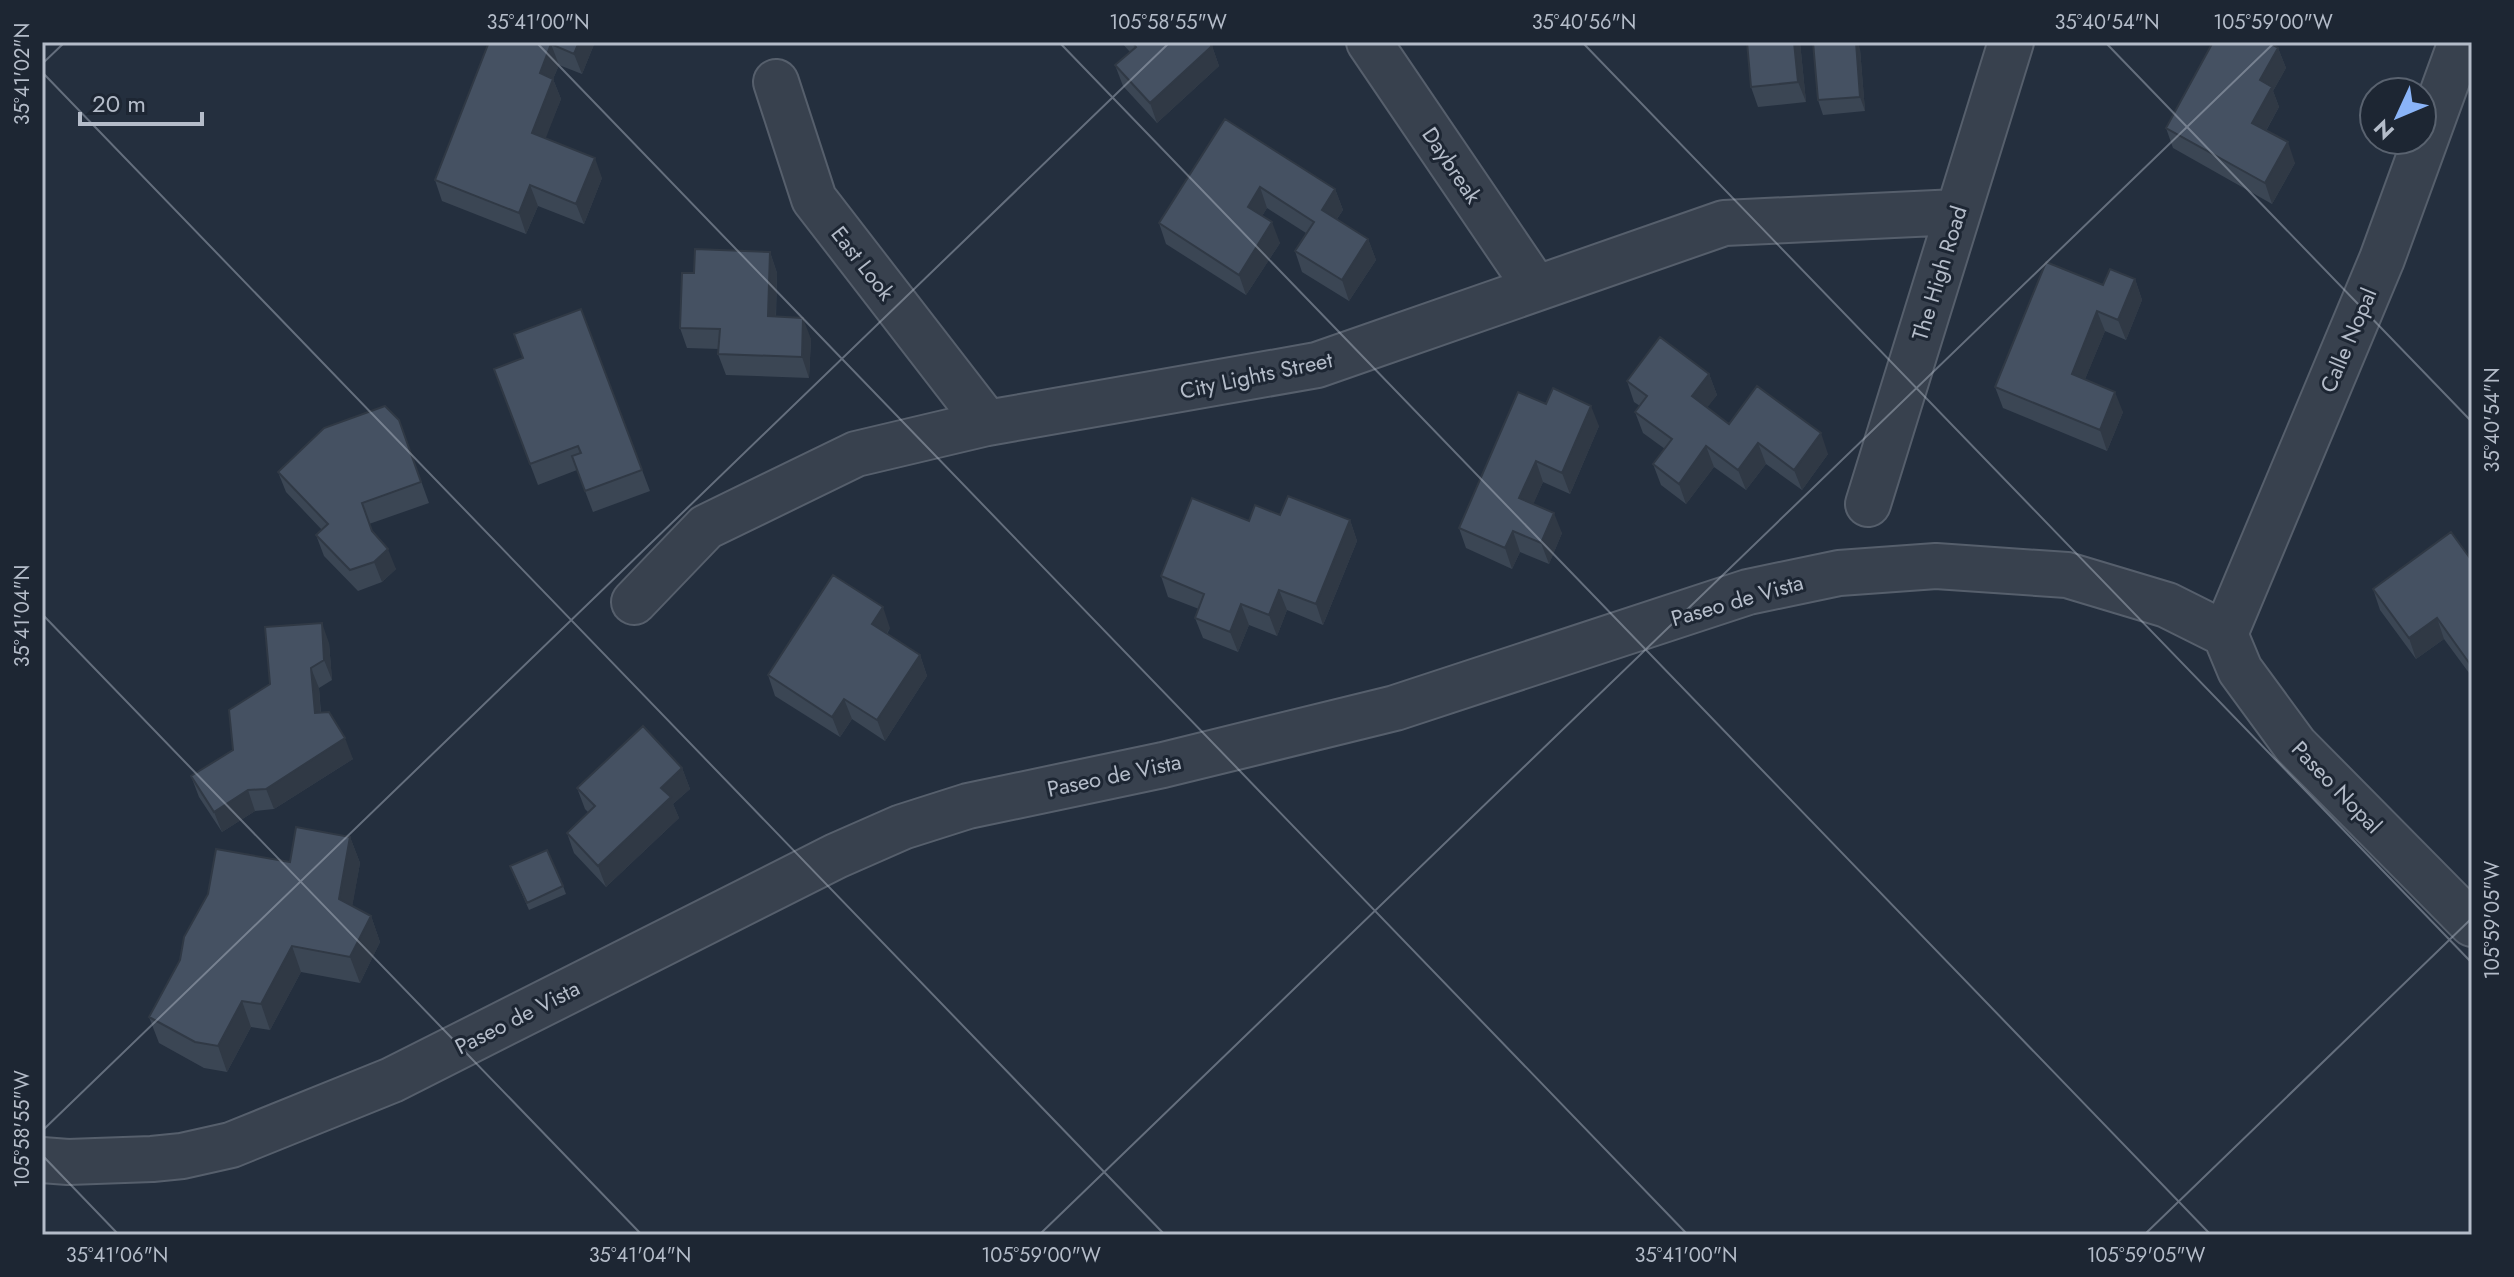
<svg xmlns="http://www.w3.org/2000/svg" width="2514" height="1277" viewBox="0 0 2514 1277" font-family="Jost,sans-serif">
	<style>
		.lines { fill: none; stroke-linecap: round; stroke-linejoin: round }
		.minor-casing { stroke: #565f6c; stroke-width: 48 }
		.minor { stroke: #38414e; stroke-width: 44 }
		.wall { fill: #3b4654 }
		.shaded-wall { fill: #303945 }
		.building { fill: #455162; stroke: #303945; stroke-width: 2 }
		.ticks { fill: none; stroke: #b4bcc9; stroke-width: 2; stroke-opacity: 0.45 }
		.labels { text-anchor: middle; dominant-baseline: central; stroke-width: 6; stroke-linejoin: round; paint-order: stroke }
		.street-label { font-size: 22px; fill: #b4bcc9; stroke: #1d2633 }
		.neatline { fill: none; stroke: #b4bcc9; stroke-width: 3 }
		.ticks-label { font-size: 20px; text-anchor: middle; fill: #b4bcc9 }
	</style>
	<rect width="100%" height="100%" fill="#242f3e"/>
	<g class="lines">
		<g class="minor-casing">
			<path id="minor" d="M1369,42L1536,288
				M776,82L814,199L987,423
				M1868,504L2011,42
				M634,602L706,527L856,454L987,423L1317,365L1724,223L1957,212
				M2225,634L2382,259L2461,42
				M2225,634L2240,670L2295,745L2472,924
				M42,1160L68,1162L152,1159L182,1156L231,1145L392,1080L836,856L902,827L968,806L1163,765L1395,708L1748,592L1839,573L1936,566L2067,575L2167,605L2225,634"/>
		</g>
		<use href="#minor" class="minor"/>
	</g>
	<path class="wall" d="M489,42H595L582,74L559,65L553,79L561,99L545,138L602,178L584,224L538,206L526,234L442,201L435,180Z
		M1121,42H1208L1212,46L1219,66L1157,123L1123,86L1115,65L1130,52Z
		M1800,42L1806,102L1758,107L1751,87Z
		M2278,48L2286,68L2273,91L2279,107L2266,131L2295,163L2272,204L2173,148L2166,128Z
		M1860,49L1865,111L1823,115L1818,100Z
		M1225,119L1335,189L1343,210L1337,219L1368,239L1376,260L1349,301L1302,272L1295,251L1306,233L1267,208L1262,216L1280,243L1246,295L1166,244L1159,223Z
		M770,252L777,273L776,317L811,339L809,378L726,375L718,354L719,349L687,348L680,328L694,273Z
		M2135,279L2142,300L2126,340L2105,331L2085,379L2123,412L2107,451L2003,408L1995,387Z
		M581,309L650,491L593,512L577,470L538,485L494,369L523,358Z
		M1709,374L1717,395L1707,407L1729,424L1828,454L1802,490L1766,464L1746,490L1714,467L1686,504L1661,485L1653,464L1665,449L1643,433L1635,412L1640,406L1634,402L1627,381Z
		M1518,392L1599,426L1570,494L1543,482L1533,504L1562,533L1549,564L1520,552L1512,569L1466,548L1459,528Z
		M399,420L429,503L369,524L372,531L396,569L382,582L358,591L324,556L316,535L322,530L286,492L278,472Z
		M1350,520L1357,541L1323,625L1287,610L1277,636L1249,625L1238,652L1203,638L1195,618L1199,609L1168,597L1161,576L1249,521Z
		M2472,561V677L2444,639L2416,659L2380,610L2373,589Z
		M890,628L887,634L920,655L927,676L885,741L852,719L840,737L775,696L768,675Z
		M329,643L332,680L319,688L321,713L353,759L274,809L255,811L222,832L199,797L191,776L233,750Z
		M682,768L690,789L673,804L679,818L606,887L574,853L567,833L588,812L585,809L577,788Z
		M350,837L360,863L352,906L371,916L380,942L360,983L301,972L270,1030L251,1027L227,1072L204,1068L159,1043L149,1017L180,960L208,894L290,862Z
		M513,874L563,886L566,894L529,910Z"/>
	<path class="shaded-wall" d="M579,42H595L582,74L574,54Z
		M1794,42H1800L1806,102L1798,82Z
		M1856,42H1858L1860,49L1865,111L1860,97Z
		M551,44L559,65L553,79L561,99L540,153L532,133L540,73Z
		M1212,46L1219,66L1157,123L1150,103Z
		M2278,48L2286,68L2273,91L2279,107L2259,143L2252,123L2260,80Z
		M2288,142L2295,163L2272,204L2265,183Z
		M595,158L602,178L584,224L576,204Z
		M530,185L538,206L526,234L519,213Z
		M1260,187L1267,208L1255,227L1248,207Z
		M1335,189L1343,210L1329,230L1322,210Z
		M1272,222L1280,243L1246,295L1239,275Z
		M1368,239L1376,260L1349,301L1342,280Z
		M770,252L777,273L775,337L768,316Z
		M2135,279L2142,300L2126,340L2118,320Z
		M2097,311L2105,331L2079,394L2072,374Z
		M803,318L811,339L809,378L802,357Z
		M1709,374L1717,395L1700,417L1692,396Z
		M2115,392L2123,412L2107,451L2100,430Z
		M1591,406L1599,426L1570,494L1562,473Z
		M1821,433L1828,454L1802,490L1794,470Z
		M1758,443L1766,464L1746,490L1738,470Z
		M1706,446L1714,467L1686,504L1679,484Z
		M1536,461L1543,482L1527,519L1519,498Z
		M1554,513L1562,533L1549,564L1541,543Z
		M1350,520L1357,541L1323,625L1316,604Z
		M1513,531L1520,552L1512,569L1505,548Z
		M388,549L396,569L382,582L374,562Z
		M1279,590L1287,610L1277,636L1269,615Z
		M1241,604L1249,625L1238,652L1230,632Z
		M883,607L890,628L879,645L872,624Z
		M2437,618L2444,639L2416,659L2409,638Z
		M322,623L329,643L332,680L324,660Z
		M920,655L927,676L885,741L877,720Z
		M311,668L319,688L322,734L315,713Z
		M844,699L852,719L840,737L832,717Z
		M345,738L353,759L274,809L266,789Z
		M682,768L690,789L673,804L679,818L606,887L598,866L661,788Z
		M248,790L255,811L222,832L214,812Z
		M350,837L360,863L349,925L339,899Z
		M371,916L380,942L360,983L350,957Z
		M292,946L301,972L270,1030L261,1004Z
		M242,1001L251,1027L227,1072L218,1046Z"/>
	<path class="building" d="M489,42H579L574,54L551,44L540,73L553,79L532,133L595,158L576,204L530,185L519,213L435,180Z
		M1132,42H1208L1212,46L1150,103L1115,65L1136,47Z
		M1747,42H1794L1798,82L1751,87Z
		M1813,42H1856L1860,97L1818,100Z
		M2213,42H2268L2278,48L2260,80L2272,87L2252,123L2288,142L2265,183L2166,128Z
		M1225,119L1335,189L1322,210L1368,239L1342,280L1295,251L1314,222L1260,187L1248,207L1272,222L1239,275L1159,223Z
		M695,249L770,252L768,316L803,318L802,357L718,354L720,329L680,328L682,273H694Z
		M2046,262L2103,285L2110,269L2135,279L2118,320L2097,311L2072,374L2115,392L2100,430L1995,387Z
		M581,309L642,470L585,491L572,456L581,453L578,446L530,464L494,369L523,358L514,334Z
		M1660,337L1709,374L1692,396L1729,424L1757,386L1821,433L1794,470L1758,443L1738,470L1706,446L1679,484L1653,464L1672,439L1635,412L1647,396L1627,381Z
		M1553,388L1591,406L1562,473L1536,461L1519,498L1554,513L1541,543L1513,531L1505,548L1459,528L1518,392L1546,404Z
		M385,406L399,420L421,482L362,503L372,531L388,549L374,562L350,570L316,535L328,524L278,472L324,428Z
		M1288,496L1350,520L1316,604L1279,590L1269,615L1241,604L1230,632L1195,618L1204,594L1161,576L1192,498L1249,521L1255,505L1280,515Z
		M2451,532L2472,561V667L2437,618L2409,638L2373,589Z
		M833,575L883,607L872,624L920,655L877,720L844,699L832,717L768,675Z
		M322,623L324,660L311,668L315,713L329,712L345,738L266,789L248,790L214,812L191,776L233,750L229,710L270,684L265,627Z
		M643,726L682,768L661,788L671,797L598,866L567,833L595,806L577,788Z
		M296,827L350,837L339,899L371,916L350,957L292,946L261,1004L242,1001L218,1046L195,1042L149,1017L180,960L184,937L208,894L216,849L290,862Z
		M547,850L563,886L527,903L510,866Z"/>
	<path class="ticks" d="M536,42L1688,1235M1059,42L2211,1235M1582,42L2472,963M2105,42L2472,422M42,64L65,42M42,72L1165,1235M42,614L642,1235M42,1131L1170,42M42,1155L119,1235M1039,1235L2275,42M2144,1235L2472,918"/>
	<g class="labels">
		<g class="street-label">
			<text transform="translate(1452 165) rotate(56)">Daybreak</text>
			<text transform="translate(863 263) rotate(52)">East Look</text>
			<text transform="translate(1939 273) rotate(-73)">The High Road</text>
			<text transform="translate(2348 340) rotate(-67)">Calle Nopal</text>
			<text transform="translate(1256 375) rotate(-12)">City Lights Street</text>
			<text transform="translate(1737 600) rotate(-16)">Paseo de Vista</text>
			<text transform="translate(1114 775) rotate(-12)">Paseo de Vista</text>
			<text transform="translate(2337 787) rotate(46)">Paseo Nopal</text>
			<text transform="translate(517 1017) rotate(-27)">Paseo de Vista</text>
		</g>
	</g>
	<rect width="2514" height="1277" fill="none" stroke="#1d2633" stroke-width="88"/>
	<g transform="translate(2398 116) rotate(226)"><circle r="38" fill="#1d2633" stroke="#59626f" stroke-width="2"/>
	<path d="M0-6L14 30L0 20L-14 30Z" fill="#8ab4f8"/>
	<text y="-12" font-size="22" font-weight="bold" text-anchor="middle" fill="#b4bcc9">N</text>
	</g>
	<path d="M80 112v12h122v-12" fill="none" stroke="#b4bcc9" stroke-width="4"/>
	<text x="92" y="112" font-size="24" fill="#b4bcc9" stroke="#1d2633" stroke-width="6" paint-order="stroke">20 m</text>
	<rect x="44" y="44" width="2426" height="1189" class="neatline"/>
	<g class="ticks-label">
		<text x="538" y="29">35°41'00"N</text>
		<text x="1168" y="29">105°58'55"W</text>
		<text x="1584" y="29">35°40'56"N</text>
		<text x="2107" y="29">35°40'54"N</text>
		<text x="2273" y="29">105°59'00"W</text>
		<text transform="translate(22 74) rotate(-90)" y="7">35°41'02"N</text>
		<text transform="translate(2492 420) rotate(-90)" y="7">35°40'54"N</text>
		<text transform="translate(22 616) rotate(-90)" y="7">35°41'04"N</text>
		<text transform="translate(2492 920) rotate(-90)" y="7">105°59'05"W</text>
		<text transform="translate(22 1129) rotate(-90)" y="7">105°58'55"W</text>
		<text x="117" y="1262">35°41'06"N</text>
		<text x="640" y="1262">35°41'04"N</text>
		<text x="1041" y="1262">105°59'00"W</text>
		<text x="1686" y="1262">35°41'00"N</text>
		<text x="2146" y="1262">105°59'05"W</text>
	</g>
</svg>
